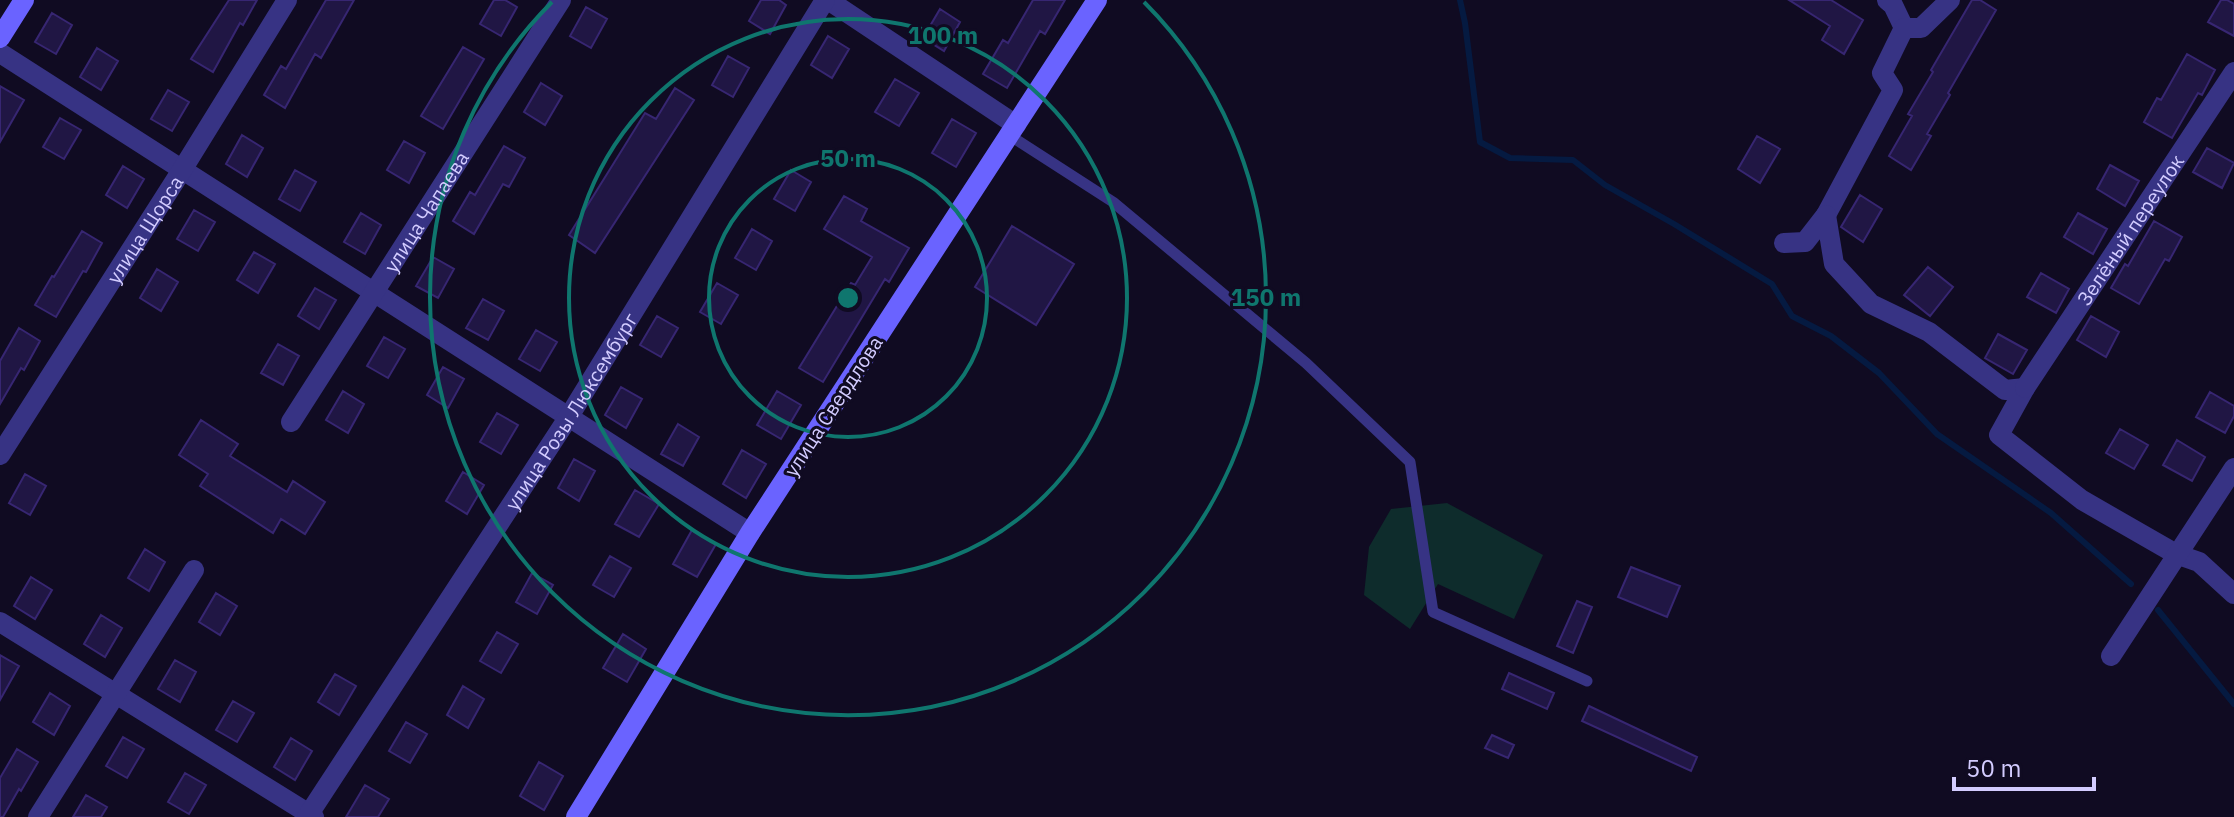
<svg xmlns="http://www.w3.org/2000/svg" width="2234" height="817" viewBox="0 0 2234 817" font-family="'IBM Plex Sans',sans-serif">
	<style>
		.green { fill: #0e2c2c }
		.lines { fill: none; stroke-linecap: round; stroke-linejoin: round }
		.stream { stroke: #051a41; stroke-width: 6 }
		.building { fill: #201644; stroke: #372672; stroke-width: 2 }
		.lane { stroke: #373384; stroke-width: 11 }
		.street { stroke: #373384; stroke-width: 20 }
		.secondary { stroke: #6a63ff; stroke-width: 20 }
		.ring { fill: none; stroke: #0f766e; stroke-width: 4 }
		.labels { text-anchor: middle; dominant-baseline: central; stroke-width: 6; stroke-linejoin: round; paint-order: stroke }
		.street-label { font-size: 20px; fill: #d3ccff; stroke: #100b22 }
		.centre { fill: #0f766e; stroke: #100b22; stroke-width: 4 }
		.ring-label { font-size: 24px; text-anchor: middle; font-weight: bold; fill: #0f766e; stroke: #100b22; stroke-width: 6; stroke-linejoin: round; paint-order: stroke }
	</style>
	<rect width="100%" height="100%" fill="#100b22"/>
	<path class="green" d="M1447,503L1543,555L1514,619L1438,584L1410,629L1364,595L1369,547L1391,509Z"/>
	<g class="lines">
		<path class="stream" d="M1460,0L1465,23L1480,142L1510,158L1573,160L1605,185L1674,224L1772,284L1792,316L1831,336L1879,373L1937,434L2051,513L2131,584
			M2158,610L2234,704"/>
	</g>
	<path class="building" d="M229,0H257L243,25L240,23L213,72L191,59Z
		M326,0H354L321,58L315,54L285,108L264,95L281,66L286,69Z
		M494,0H505L517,7L501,36L480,24Z
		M761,0H779L786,5L770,34L749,21Z
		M1033,0H1065L1045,34L1040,31L1007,88L983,74L1003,40L1008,43Z
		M1789,0H1831L1863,20L1844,54L1822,40L1830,26Z
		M1972,0H1980L1996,10L1948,93L1950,95L1927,134L1931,136L1911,170L1889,156L1912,116L1908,114L1933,72L1931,70Z
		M2221,0H2227L2234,4V36L2208,22Z
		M586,7L607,19L591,48L570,36Z
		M940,9L960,22L944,51L923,38Z
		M52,13L72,25L56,54L35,42Z
		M828,36L849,49L832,78L811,65Z
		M463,47L484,59L443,129L421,116Z
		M97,48L118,61L101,90L80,77Z
		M2187,54L2215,70L2202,95L2198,93L2172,138L2144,122L2157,98L2161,100Z
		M728,56L749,68L733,97L712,85Z
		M895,79L919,93L899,126L875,112Z
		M541,83L562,96L545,125L524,112Z
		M0,86L24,100L0,142Z
		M675,88L694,100L595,253L569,235L645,113L656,119Z
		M168,90L189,102L172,131L151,119Z
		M60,118L81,130L64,159L43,147Z
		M952,119L976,133L956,167L932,153Z
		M242,135L263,148L247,177L226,164Z
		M1757,136L1780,149L1760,183L1738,169Z
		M404,141L425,153L409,183L387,170Z
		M504,146L525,158L509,187L503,184L474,234L453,221L470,192L475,195Z
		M2207,148L2234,163L2222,188L2193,172Z
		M2110,165L2139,181L2125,206L2097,189Z
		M123,166L144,179L127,208L106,195Z
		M295,170L316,182L300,211L279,199Z
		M791,170L811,182L795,211L774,199Z
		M1860,195L1882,209L1863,242L1841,227Z
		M844,196L867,209L861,221L909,248L889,282L885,279L823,382L799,368L851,283L855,285L872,257L824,229Z
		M194,210L215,222L198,251L177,239Z
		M361,213L381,225L365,254L344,242Z
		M2078,213L2107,229L2093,254L2064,237Z
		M2154,221L2182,237L2169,261L2165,259L2139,304L2111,288L2125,264L2128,266Z
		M1012,226L1074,264L1036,325L975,287Z
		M752,229L772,241L756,270L735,258Z
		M82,231L102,243L86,272L83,271L56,317L35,305L52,276L54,277Z
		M254,252L275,264L258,293L237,280Z
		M433,257L454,269L438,298L416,286Z
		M1928,267L1953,287L1930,316L1904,295Z
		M157,269L178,282L161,311L140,298Z
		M2041,273L2069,289L2056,313L2027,297Z
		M717,283L738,295L721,324L700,312Z
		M315,288L336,300L319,329L298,316Z
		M483,299L504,311L488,340L466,328Z
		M657,316L678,328L661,357L640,345Z
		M2091,316L2119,332L2106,357L2077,340Z
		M19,328L40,341L24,370L21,368L0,404V361Z
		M536,330L557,342L540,371L519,359Z
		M1998,334L2027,350L2013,374L1985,358Z
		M384,337L405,349L388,378L367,366Z
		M278,344L299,356L283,385L261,373Z
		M443,367L464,379L448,408L427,395Z
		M621,387L642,399L626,428L605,415Z
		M343,391L364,404L348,433L326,420Z
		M777,391L801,405L781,439L757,425Z
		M2210,392L2234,406V416L2225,433L2196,417Z
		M497,413L518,425L501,454L480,442Z
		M201,420L238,444L230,456L287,492L293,481L325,502L305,534L281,519L273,533L200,486L208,474L179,455Z
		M678,424L699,437L683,466L661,454Z
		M2120,429L2148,445L2134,469L2106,453Z
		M2177,440L2205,457L2192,481L2163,465Z
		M742,450L766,464L746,498L723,484Z
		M574,459L595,471L579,501L558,488Z
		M463,472L484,485L467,514L446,501Z
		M25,474L46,486L30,515L9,503Z
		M635,490L659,504L639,537L615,524Z
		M692,530L716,544L697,577L673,564Z
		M145,549L165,562L149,591L128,578Z
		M610,556L631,568L614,597L593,585Z
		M1631,567L1680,586L1667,617L1618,597Z
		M532,573L553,585L537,614L516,602Z
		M31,577L52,590L35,619L14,606Z
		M216,593L237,606L220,635L199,622Z
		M1577,601L1592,607L1573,653L1557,646Z
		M101,615L122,628L105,657L84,644Z
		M497,632L518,644L501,673L480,661Z
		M623,634L646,649L627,682L603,668Z
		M0,655L19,666L0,700Z
		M175,660L196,672L180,702L158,689Z
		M1509,673L1554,693L1547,709L1502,689Z
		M335,674L356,686L339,715L318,702Z
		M463,686L484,699L468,728L447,715Z
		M50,693L70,706L54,735L33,722Z
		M233,701L254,713L237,742L216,730Z
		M1589,706L1697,757L1691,771L1582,721Z
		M406,722L427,734L410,763L389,751Z
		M1492,735L1514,745L1508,758L1485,748Z
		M123,737L144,749L127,778L106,766Z
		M291,738L312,751L295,780L274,767Z
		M17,749L38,762L21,791L19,789L3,817H0V778Z
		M539,762L563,776L544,810L520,796Z
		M185,773L206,785L189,814L168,802Z
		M365,785L389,799L378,817H346Z
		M86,795L107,807L101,817H73Z"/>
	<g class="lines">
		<path class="lane" d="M1009,135L1113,202L1306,363L1410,462L1433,612L1587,681"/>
		<g class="street">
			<path d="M828,0L1016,125"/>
			<path d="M1887,0L1893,5L1904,28"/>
			<path d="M0,53L750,533"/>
			<path d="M1826,215L1893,90L1882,73L1904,28H1921L1950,0"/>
			<path d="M1784,243L1805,242L1826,215L1834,264L1871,304L1929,332L2005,390L2025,388L1999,435L2082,500L2176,554L2199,562L2234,594"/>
			<path id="s1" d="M2025,388L2234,72"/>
			<path id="s2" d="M291,422L561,0"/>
			<path id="s3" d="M0,455L182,170L287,0"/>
			<path d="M0,622L314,817"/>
			<path d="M2111,656L2234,468"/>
			<path d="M38,817L194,570"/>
			<path id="s4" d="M307,817L568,418L825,0"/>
		</g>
		<path class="secondary" d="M0,38L24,0
			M576,817L750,533L1097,0"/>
	</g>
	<g class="ring">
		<circle cx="848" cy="298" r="139"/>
		<circle cx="848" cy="298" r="279"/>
		<path d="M1144 2A418 418 0 1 1 552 2"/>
	</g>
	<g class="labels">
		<g class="street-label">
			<text stroke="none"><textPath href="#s2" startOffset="250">улица Чапаева</textPath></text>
			<text stroke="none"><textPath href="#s3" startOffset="268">улица Щорса</textPath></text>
			<text stroke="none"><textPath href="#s1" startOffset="190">Зелёный переулок</textPath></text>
			<text transform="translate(833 406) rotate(-57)">улица Свердлова</text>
			<text stroke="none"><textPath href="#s4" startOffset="484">улица Розы Люксембург</textPath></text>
		</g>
	</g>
	<circle cx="848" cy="298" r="12" class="centre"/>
	<g class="ring-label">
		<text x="943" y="44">100 m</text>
		<text x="848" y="167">50 m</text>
		<text x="1266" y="306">150 m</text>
	</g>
	<path d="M1954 777v12h140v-12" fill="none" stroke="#d3ccff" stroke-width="4"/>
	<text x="1966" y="777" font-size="24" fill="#d3ccff" stroke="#100b22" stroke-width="6" paint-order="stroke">50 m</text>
</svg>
